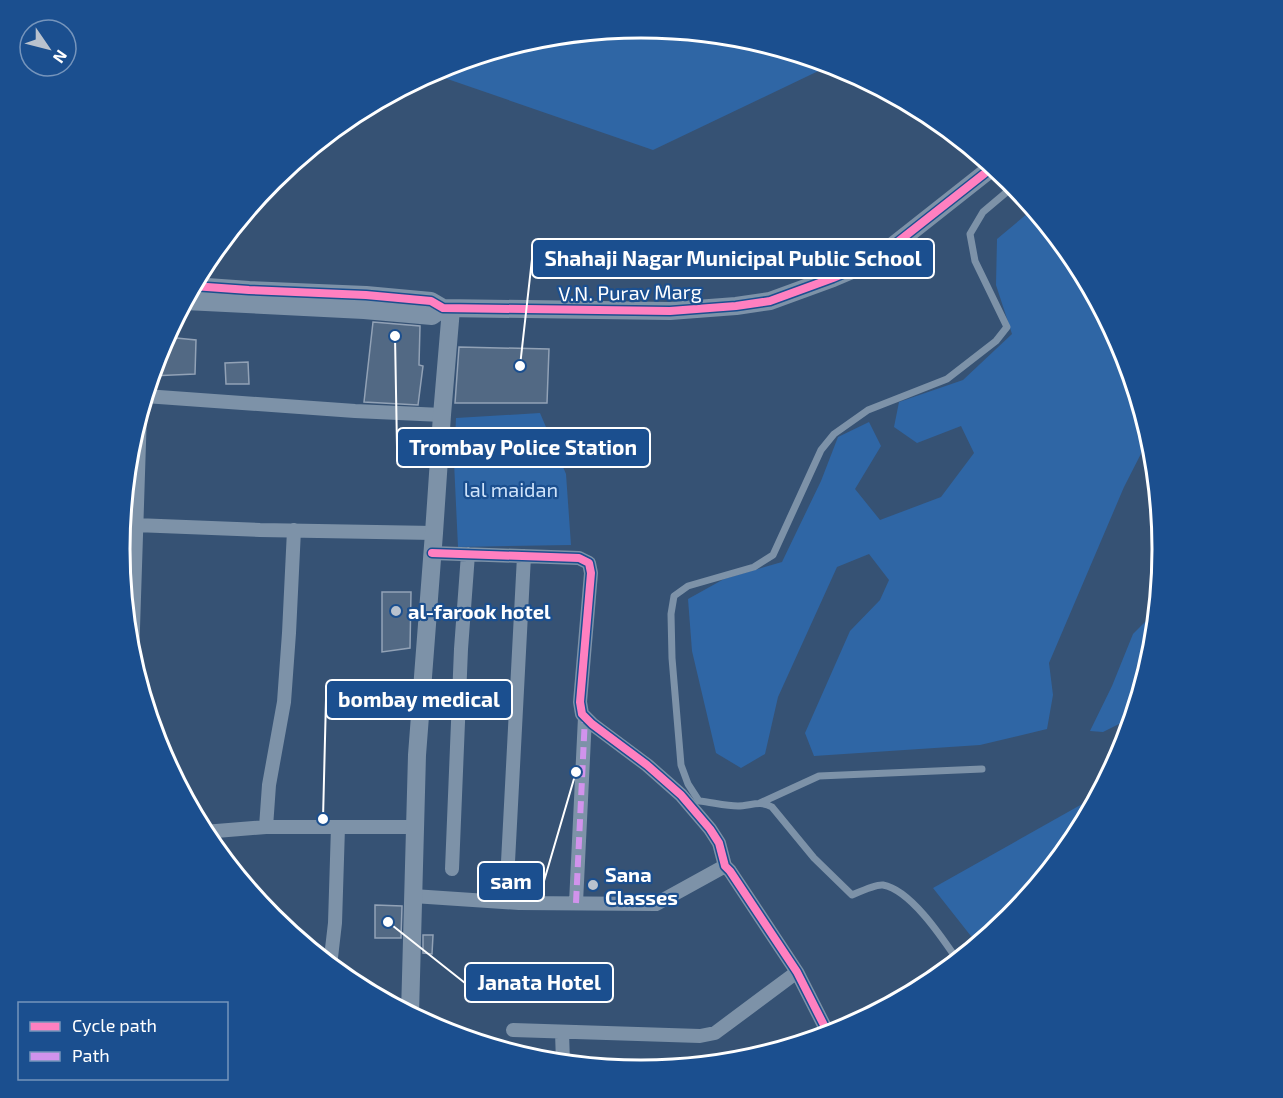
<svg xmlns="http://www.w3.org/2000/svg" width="1283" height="1098" viewBox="0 0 1283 1098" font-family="'Exo 2',sans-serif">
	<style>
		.green { fill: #2f66a5 }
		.building { fill: #526984; stroke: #92a2b6; stroke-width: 1.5 }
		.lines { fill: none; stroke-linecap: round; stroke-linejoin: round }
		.service { stroke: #7d92a8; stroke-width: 7 }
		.minor { stroke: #7d92a8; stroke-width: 14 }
		.tertiary { stroke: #7d92a8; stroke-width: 18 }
		.quiet { stroke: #d193ec; stroke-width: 6; stroke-dasharray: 12 6; stroke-linecap: butt }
		.cycleway-casing { stroke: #1b4f8f; stroke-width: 11 }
		.cycleway { stroke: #ff80c0; stroke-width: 8 }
		.poi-dot { fill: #b9c2ce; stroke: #1b4f8f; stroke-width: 2 }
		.labels { text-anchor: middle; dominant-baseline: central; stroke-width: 4.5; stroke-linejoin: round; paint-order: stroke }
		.street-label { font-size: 20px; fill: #fff; stroke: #1b4f8f }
		.park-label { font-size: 20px; fill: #cfe3fa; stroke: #1b4f8f }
		.poi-label { font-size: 20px; font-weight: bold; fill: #fff; stroke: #1b4f8f; text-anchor: start }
		.rim { fill: none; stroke: #fff; stroke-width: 3 }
		.leader { fill: none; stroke: #fff; stroke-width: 2 }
		.callout-dot { fill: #fff; stroke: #1b4f8f; stroke-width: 2 }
		.callout { fill: #1b4f8f; stroke: #fff; stroke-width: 2 }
		.callout-label { font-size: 21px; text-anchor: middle; font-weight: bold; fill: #fff }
	</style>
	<rect width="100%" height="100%" fill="#365274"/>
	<path class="green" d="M641,27L744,37L833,64L653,150L430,73L442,67L540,37Z
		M1034,208L1076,259L1124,350L1150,436L1124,487L1049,663L1053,695L1047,729L980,745L814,756L805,733L850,631L880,600L889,580L869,554L837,567L778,697L765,754L741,768L716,753L692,651L688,599L724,579L782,562L821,481L838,437L869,422L881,446L855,489L880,520L941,497L974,453L961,426L917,443L894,427L899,402L963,380L1012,334L996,285L997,239Z
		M540,413L566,474L571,545L458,547L454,462L456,418Z
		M1157,610L1153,651L1133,717L1103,732L1090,731L1112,686L1133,634Z
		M1100,794L1075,839L1010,918L978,945L933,888Z"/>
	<path class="building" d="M373,322L420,326L419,365L423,366L418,405L364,402Z
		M166,337L196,340L195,374L151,376L159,349Z
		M459,347L549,349L547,403H455Z
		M248,362L249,384H226L225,363Z
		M382,592H411L410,648L382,652Z
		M375,905L402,906L401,938H375Z
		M423,935H433L432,954L423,953Z"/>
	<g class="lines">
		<path class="service" d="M760,803L819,776L982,769
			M958,961C943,939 911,890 883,885C876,884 859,892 852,895L814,858L772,807C760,800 750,806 738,806C725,806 711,802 699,801L688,784L681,765L672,658L671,614L674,596L688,586L754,567L773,555L821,450L834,434L868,410L947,379L996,341L1007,327L975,261L970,234L983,212L1015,185"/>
		<path class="minor" d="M145,396L355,411L442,415
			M135,525L260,530L434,533
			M432,553L579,558L589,563L591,573L580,702L582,714L592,724L647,765L681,795L710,829L719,843L725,866L730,871L797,972L829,1035
			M132,659L140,412
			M266,827L269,785L284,702L289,633L294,530
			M204,832L266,827H415
			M508,862L524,556
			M452,869L461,649L468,554
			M413,896L519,903L656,904L725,866
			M576,903L585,717
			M330,966L335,923L338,827
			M513,1030L700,1036L715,1033L797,972
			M562,1032L563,1063"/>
		<path class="tertiary" d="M193,286L249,290L366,295L431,301L443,308L670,311L736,306L770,301L833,278L859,267L885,252L994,166
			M185,301L364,310L432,316L443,308
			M410,1014L417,755L434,533L442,415L451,309"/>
		<path class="quiet" d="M576,903L585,717"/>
		<g class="cycleway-casing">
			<path id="cycleway" d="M193,286L249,290L366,295L431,301L443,308L670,311L736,306L770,301L833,278L859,267L885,252L994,166
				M432,553L579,558L589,563L591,573L580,702L582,714L592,724L647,765L681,795L710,829L719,843L725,866L730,871L797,972L829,1035"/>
		</g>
		<use href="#cycleway" class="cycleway"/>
	</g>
	<g class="poi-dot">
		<circle cx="396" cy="611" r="6"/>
		<circle cx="593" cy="885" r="6"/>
	</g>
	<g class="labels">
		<g class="street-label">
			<text transform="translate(630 292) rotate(-1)">V.N. Purav Marg</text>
		</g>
		<g class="park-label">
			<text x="511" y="489">lal maidan</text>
		</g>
		<g class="poi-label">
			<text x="408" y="611">al-farook hotel</text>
			<text x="605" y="874">Sana<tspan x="605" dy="23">Classes</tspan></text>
		</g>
	</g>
	<path d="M0 0H1283V1098H0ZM130 549a511 511 0 1 1 1022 0a511 511 0 1 1-1022 0Z" fill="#1b4f8f" fill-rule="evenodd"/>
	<path class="rim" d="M130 549a511 511 0 1 1 1022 0a511 511 0 1 1-1022 0Z"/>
	<path class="leader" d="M520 366L532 259M395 336L397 447M323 819L326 699M576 772L544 881M388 922L465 983"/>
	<g class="callout-dot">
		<circle cx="520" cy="366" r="6"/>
		<circle cx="395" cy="336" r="6"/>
		<circle cx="323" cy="819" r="6"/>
		<circle cx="576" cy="772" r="6"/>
		<circle cx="388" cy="922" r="6"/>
	</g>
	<g class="callout">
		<rect x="532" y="239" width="402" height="39" rx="6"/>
		<rect x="397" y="428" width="253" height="39" rx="6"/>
		<rect x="326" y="680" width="186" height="39" rx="6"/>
		<rect x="478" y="862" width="66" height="39" rx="6"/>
		<rect x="465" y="963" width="148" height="39" rx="6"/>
	</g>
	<g class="callout-label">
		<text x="733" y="266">Shahaji Nagar Municipal Public School</text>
		<text x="523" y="455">Trombay Police Station</text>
		<text x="419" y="707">bombay medical</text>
		<text x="511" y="889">sam</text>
		<text x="539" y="990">Janata Hotel</text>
	</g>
	<rect x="18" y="1002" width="210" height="78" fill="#1b4f8f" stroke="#7695bc" stroke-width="1.5"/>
	<rect x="30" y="1022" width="30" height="9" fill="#ff80c0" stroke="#7695bc" stroke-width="1.5"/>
	<text x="72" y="1032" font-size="18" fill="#ffffff">Cycle path</text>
	<rect x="30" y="1052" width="30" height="9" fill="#d193ec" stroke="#7695bc" stroke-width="1.5"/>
	<text x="72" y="1062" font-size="18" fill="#ffffff">Path</text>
	<g transform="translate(48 48) rotate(125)"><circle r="28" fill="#1b4f8f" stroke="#7695bc" stroke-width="1.5"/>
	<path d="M0-4.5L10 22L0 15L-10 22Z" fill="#b9c2ce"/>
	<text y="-9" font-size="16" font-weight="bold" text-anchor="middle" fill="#ffffff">N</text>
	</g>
</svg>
